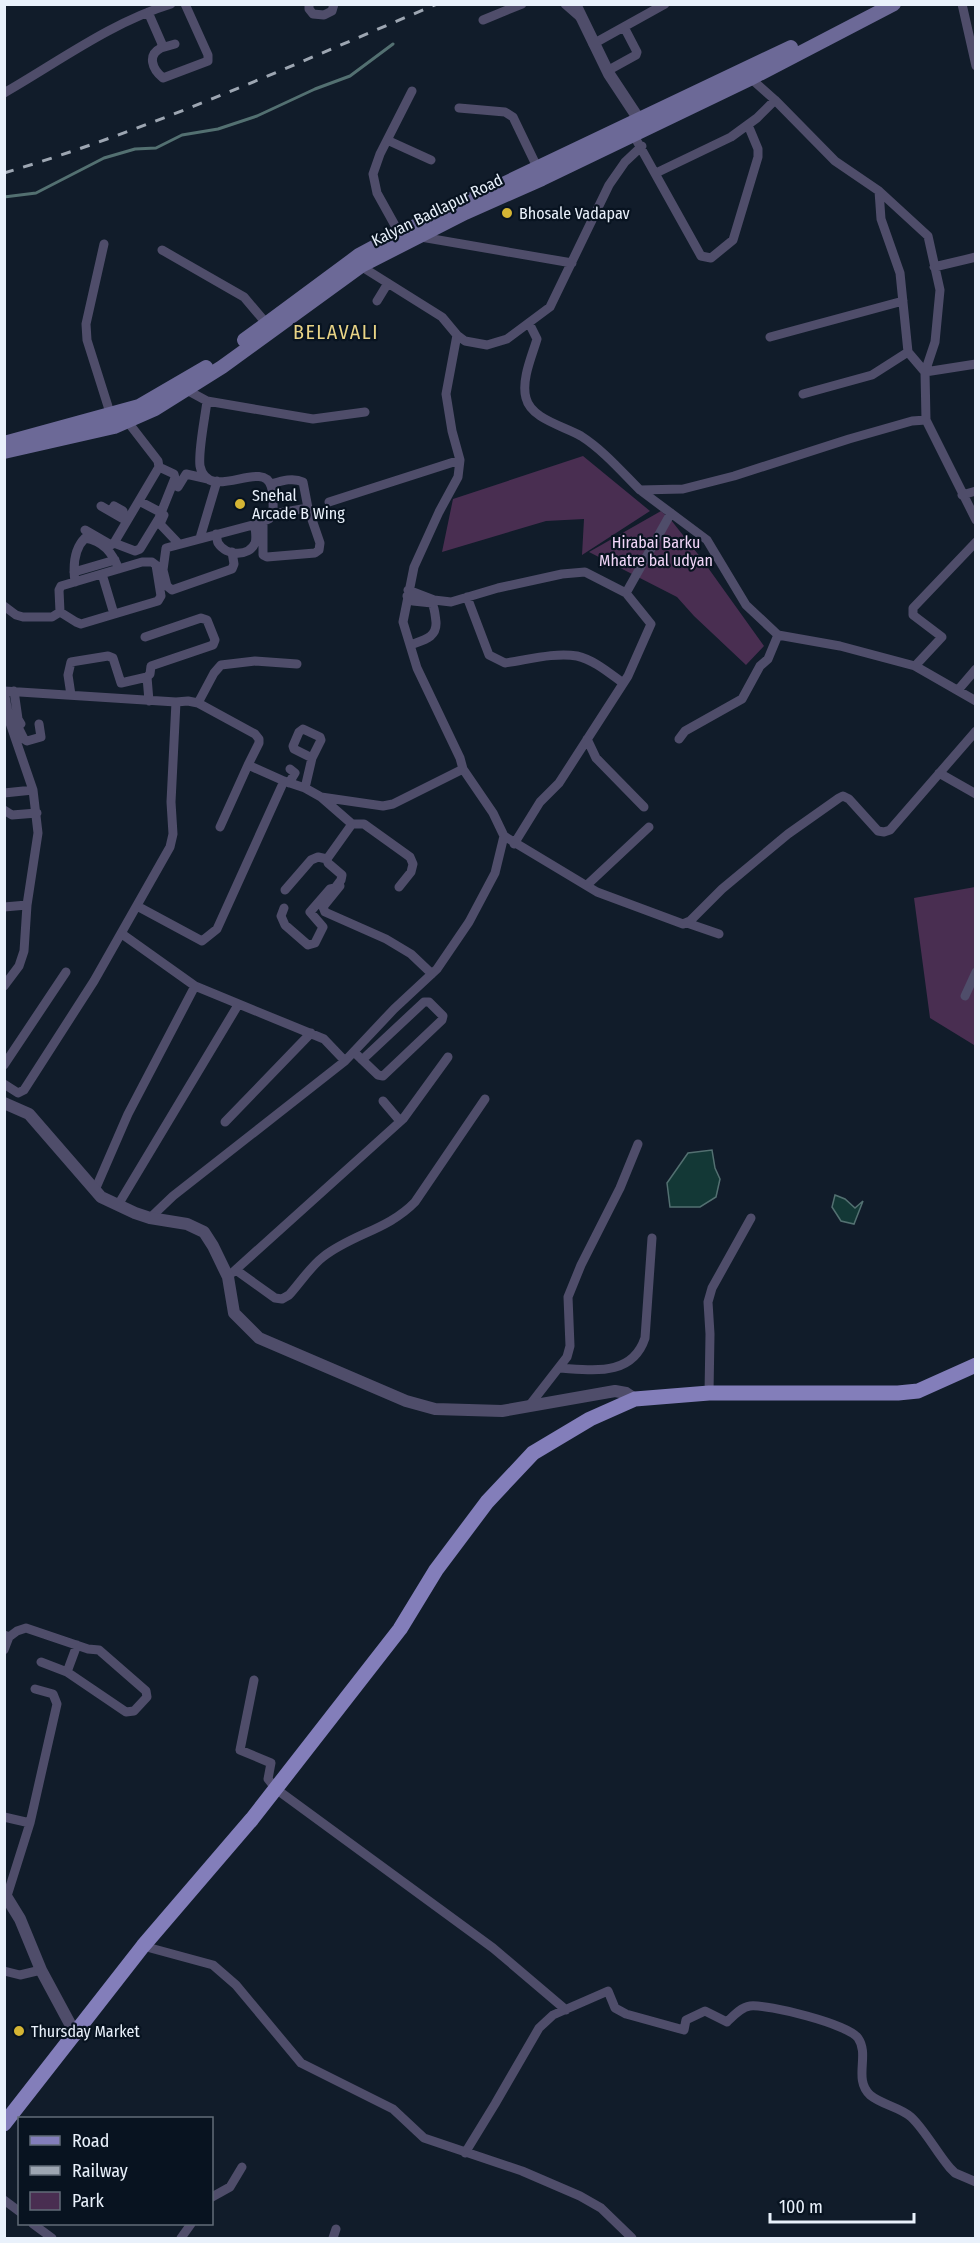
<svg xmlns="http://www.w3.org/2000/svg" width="980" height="2243" viewBox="0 0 980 2243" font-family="'Fira Sans Condensed',sans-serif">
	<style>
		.green { fill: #492e51 }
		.water { fill: #133836; stroke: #537071; stroke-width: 1.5 }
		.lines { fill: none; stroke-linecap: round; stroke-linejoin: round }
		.stream { stroke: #537071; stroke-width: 3 }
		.minor { stroke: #4f4d6a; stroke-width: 9 }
		.tertiary { stroke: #4f4d6a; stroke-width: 12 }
		.secondary { stroke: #6c6997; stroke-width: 14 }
		.primary { stroke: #837eba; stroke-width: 15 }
		.rail { stroke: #9da6b2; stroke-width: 3; stroke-dasharray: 10 10; stroke-linecap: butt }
		.poi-dot { fill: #d5b534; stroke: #081320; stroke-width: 2 }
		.labels { text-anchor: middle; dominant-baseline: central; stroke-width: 4.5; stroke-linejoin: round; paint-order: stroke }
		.street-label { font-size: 16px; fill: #e9f1fb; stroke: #081320 }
		.poi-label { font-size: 16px; fill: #e9f1fb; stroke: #081320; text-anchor: start }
		.park-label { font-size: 16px; fill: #f1d6f8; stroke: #081320 }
		.quarter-label { font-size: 20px; letter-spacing: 1.5px; fill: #e9d486; stroke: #081320 }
	</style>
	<rect width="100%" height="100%" fill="#111c2a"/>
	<path class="green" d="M583,456L650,511L582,555L584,519L546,521L442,552L453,499Z
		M661,511L671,520L701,558L764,646L746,665L694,616L677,597L589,552Z
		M975,887L976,1044L974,1045L930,1018L914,898Z"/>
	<path class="water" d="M712,1150L715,1168L720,1179L716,1197L700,1207H670L667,1183L688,1153Z
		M835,1195L845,1199L855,1208L863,1201L854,1224L841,1221L832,1207Z"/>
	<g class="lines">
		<path class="stream" d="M4,197L36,193L104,158L135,149L156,148L182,135L218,129L257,116L315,89L350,76L393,44"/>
		<path class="minor" d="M309,4V9L313,14L324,15L332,11L334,4
			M565,4L581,18
			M962,4L976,66
			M148,12L162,44L161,48C147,55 152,69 163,78L208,61V55L185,4
			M483,20L522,4
			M593,44L665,4
			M161,48L175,44
			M607,71L636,55L637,52L624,27
			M4,93C58,62 112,22 171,4
			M459,108L505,112L513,117L539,171
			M633,134L701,256L711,258L733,240L758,157V149L748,125
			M387,140L431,160
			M656,173L731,137L757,118L775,100
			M879,191L881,219L900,273L908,352L925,372L976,364
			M421,237L572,263
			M402,238L377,193L373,174L380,154L412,91
			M104,244L86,324L87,340L112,419
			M162,250L244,297L266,323L272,325
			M934,267L976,257
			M377,301L388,283
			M529,323L537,339C532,356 521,380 526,398C531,419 564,426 581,436C603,450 621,471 640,490L683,489L734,476L849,439L912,421L926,420L925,372L935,342L940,290L928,236L879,191L835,161L775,100L748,76
			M457,335L465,341L487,345L507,339L550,307L609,185L625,162L642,146
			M770,337L903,301
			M183,388L207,401L313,419L365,412
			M803,394L872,375L908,352
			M207,401C205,418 198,451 200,466C208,504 263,458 271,486C274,494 273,505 273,514L269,519L260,523L166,548L163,570L167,586L172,590L232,569L234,564L232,552
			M926,420L976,520
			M271,484C281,481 293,477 303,482L308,508
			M178,487L186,474L208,479
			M640,490L707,540L746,605L778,635L840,646L915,666L976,701
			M962,495L976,491
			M139,501L160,512
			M329,502L460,460
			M101,506L127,521
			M111,511L114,506L123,511
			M164,515L160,524L179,544
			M263,522V555L267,557L315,553L319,550L320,543L308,508L273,514
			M85,530L111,545L114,543L159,467L158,461L124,417
			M216,534C217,537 217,541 218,543C226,556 249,557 255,543C257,538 255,530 255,524
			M200,538L217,481
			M114,543L135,551L140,549L159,518L175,478L174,474L159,467
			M74,572L115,560
			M102,574L114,614
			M75,582C73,567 73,550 85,538C104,541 112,553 119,569
			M408,590L434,600L451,602L498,588L562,574L585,572L626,593L651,624L628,676L559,783L540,802L514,844
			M626,593L671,513
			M407,596L413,601L432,603C435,609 435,615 436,622C437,638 423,640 410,645
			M467,597L489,655L505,663C527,660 555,652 577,656C594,660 609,673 623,683
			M4,606L16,615L23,617H52L60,612L59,590L61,586L142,562H152L156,565L161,596L158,601L81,624L76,622L60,612
			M915,666L942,637L913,615V608L976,542
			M147,677L149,701
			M958,690L976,669
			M4,691L176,702L188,701L198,703L255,734L259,739V743L248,765L284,781L305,788L321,797L383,806L393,804L463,769L460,758L417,668L403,622L414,567L439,512L458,477L460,460L452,431L446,394L457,335L442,317L359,265
			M4,691L10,723L33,790L38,833L27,905L24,951L19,966L4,986
			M14,691L18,719L21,724
			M71,695L68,675L71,662L108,656L113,658L121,683L147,677L150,674L151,666L213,645L215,640L207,620L201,618L145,637
			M198,703L214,673L221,665L255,661L297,664
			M10,723L19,729L24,739L27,741L41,737L39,724
			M587,739L596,758L644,807
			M679,739L685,731L742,699L760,666L768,659L778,635
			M939,773L976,794
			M289,783L295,773L290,769
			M305,788L312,758L294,749L293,746L299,732L303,729L320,737L321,740L312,758
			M4,793L33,790
			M321,797L352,824H364L410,857L413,864L411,872L399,887
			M4,810L12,815L37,813
			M220,827L248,765
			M504,836L597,892L683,924L690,921L722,889L788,834L839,798L843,796L849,799L878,831L884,832L890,830L976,731
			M587,885L649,827
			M340,886L323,907L325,912L386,939L411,954L432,974
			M285,890L311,860L318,857L327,859
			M137,906L202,941L217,929L284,781
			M4,907L27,905
			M284,908L281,916L285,925L308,945L315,943L323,927L310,912L330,889L335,888L341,880L342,875L328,863L327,859L352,824
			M687,923L719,934
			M122,934L195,986L324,1039L345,1061
			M965,996L976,972
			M354,1052L378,1075L383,1076L442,1020L443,1016L429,1002H424L362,1060
			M4,1065L66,972
			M4,1084L18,1093L24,1090L94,981L170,847L173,834L171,802L176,702
			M383,1101L400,1121
			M225,1122L311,1033
			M95,1190L128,1114L195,986
			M118,1205L238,1005
			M150,1218L173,1196L345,1061L394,1009L437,969L469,922L495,873L504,836L493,813L463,769
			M236,1270L275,1298L282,1299L289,1295C300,1283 310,1267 323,1257C352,1234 388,1230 415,1202L485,1099
			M232,1273L403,1119L448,1057
			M559,1368C593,1370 632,1377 645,1338L652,1238
			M709,1393L710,1334L708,1302L712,1288L751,1218
			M529,1406L567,1357L570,1346L568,1297L581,1265L620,1188L638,1144
			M4,1635L9,1637L4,1650
			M9,1637L17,1631L26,1628L88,1649L99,1650L146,1691L147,1697L134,1711L126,1712L67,1672L41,1662
			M67,1672L77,1645
			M254,1680L240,1750L271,1763L268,1779L276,1789L493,1948L566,2010
			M4,1817L30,1823
			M7,1896L30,1823L57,1704L53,1694L35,1689
			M143,1946L213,1965L236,1985L301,2063L393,2109L424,2138L522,2171L580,2196L601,2208L632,2238
			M4,1971L20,1975L41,1970
			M465,2153L495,2104L539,2028L553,2015L608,1991L615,2008L626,2014L684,2030L686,2020L705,2011L727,2022C733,2016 741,2007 750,2006C768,2004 848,2024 858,2038C870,2055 853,2079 870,2095C882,2105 900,2107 911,2117C925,2130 937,2153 950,2168L955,2173L976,2182
			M212,2197L230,2187L242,2167
			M4,2200L20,2212
			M33,2224L52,2238
			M181,2238L191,2224
			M333,2238L336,2229"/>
		<path class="tertiary" d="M575,4L609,74L644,127
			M4,1103L29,1114L101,1197L135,1213L150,1218L187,1224L204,1232L213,1246L228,1277L234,1313L259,1338L406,1401L435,1409L502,1411L615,1391L626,1393L635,1399
			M4,1893L20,1919L41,1970L76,2035"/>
		<path class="secondary" d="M244,340L359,255L400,233L791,47
			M4,443L139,406L206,367
			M4,452L114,427L155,409L222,367L361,266L465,213L542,179L750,79L894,4"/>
		<path class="primary" d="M4,2124L143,1946L252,1819L400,1629L436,1570L487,1502L533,1453L590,1419L635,1399L709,1393H898L918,1391L976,1365"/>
		<path class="rail" d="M4,173C152,129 295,64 437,4"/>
	</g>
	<g class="poi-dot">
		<circle cx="507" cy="213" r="6"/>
		<circle cx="240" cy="504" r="6"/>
		<circle cx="19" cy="2031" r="6"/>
	</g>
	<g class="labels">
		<g class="street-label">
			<text transform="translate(437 210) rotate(-26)">Kalyan Badlapur Road</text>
		</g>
		<g class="poi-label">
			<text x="519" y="213">Bhosale Vadapav</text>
			<text x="252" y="495">Snehal<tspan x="252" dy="18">Arcade B Wing</tspan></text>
			<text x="31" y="2031">Thursday Market</text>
		</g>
		<g class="park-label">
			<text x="656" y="542">Hirabai Barku<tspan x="656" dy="18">Mhatre bal udyan</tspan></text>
		</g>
		<g class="quarter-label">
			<text x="336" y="332">BELAVALI</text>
		</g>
	</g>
	<rect width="980" height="2243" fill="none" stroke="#e9f1fb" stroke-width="12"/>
	<rect x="18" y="2117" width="195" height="108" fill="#081320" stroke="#626c78" stroke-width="1.5"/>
	<rect x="30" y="2136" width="30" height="9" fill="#837eba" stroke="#626c78" stroke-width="1.5"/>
	<text x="72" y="2147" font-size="18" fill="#e9f1fb">Road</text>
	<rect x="30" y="2166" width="30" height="9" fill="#9da6b2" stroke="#626c78" stroke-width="1.5"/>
	<text x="72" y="2177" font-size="18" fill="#e9f1fb">Railway</text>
	<rect x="30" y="2192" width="30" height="18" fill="#492e51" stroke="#626c78" stroke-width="1.5"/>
	<text x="72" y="2207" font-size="18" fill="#e9f1fb">Park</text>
	<path d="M770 2213v9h144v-9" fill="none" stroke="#e9f1fb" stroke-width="3"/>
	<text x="779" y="2213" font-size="18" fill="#e9f1fb" stroke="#081320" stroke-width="4.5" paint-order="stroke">100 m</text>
</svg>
